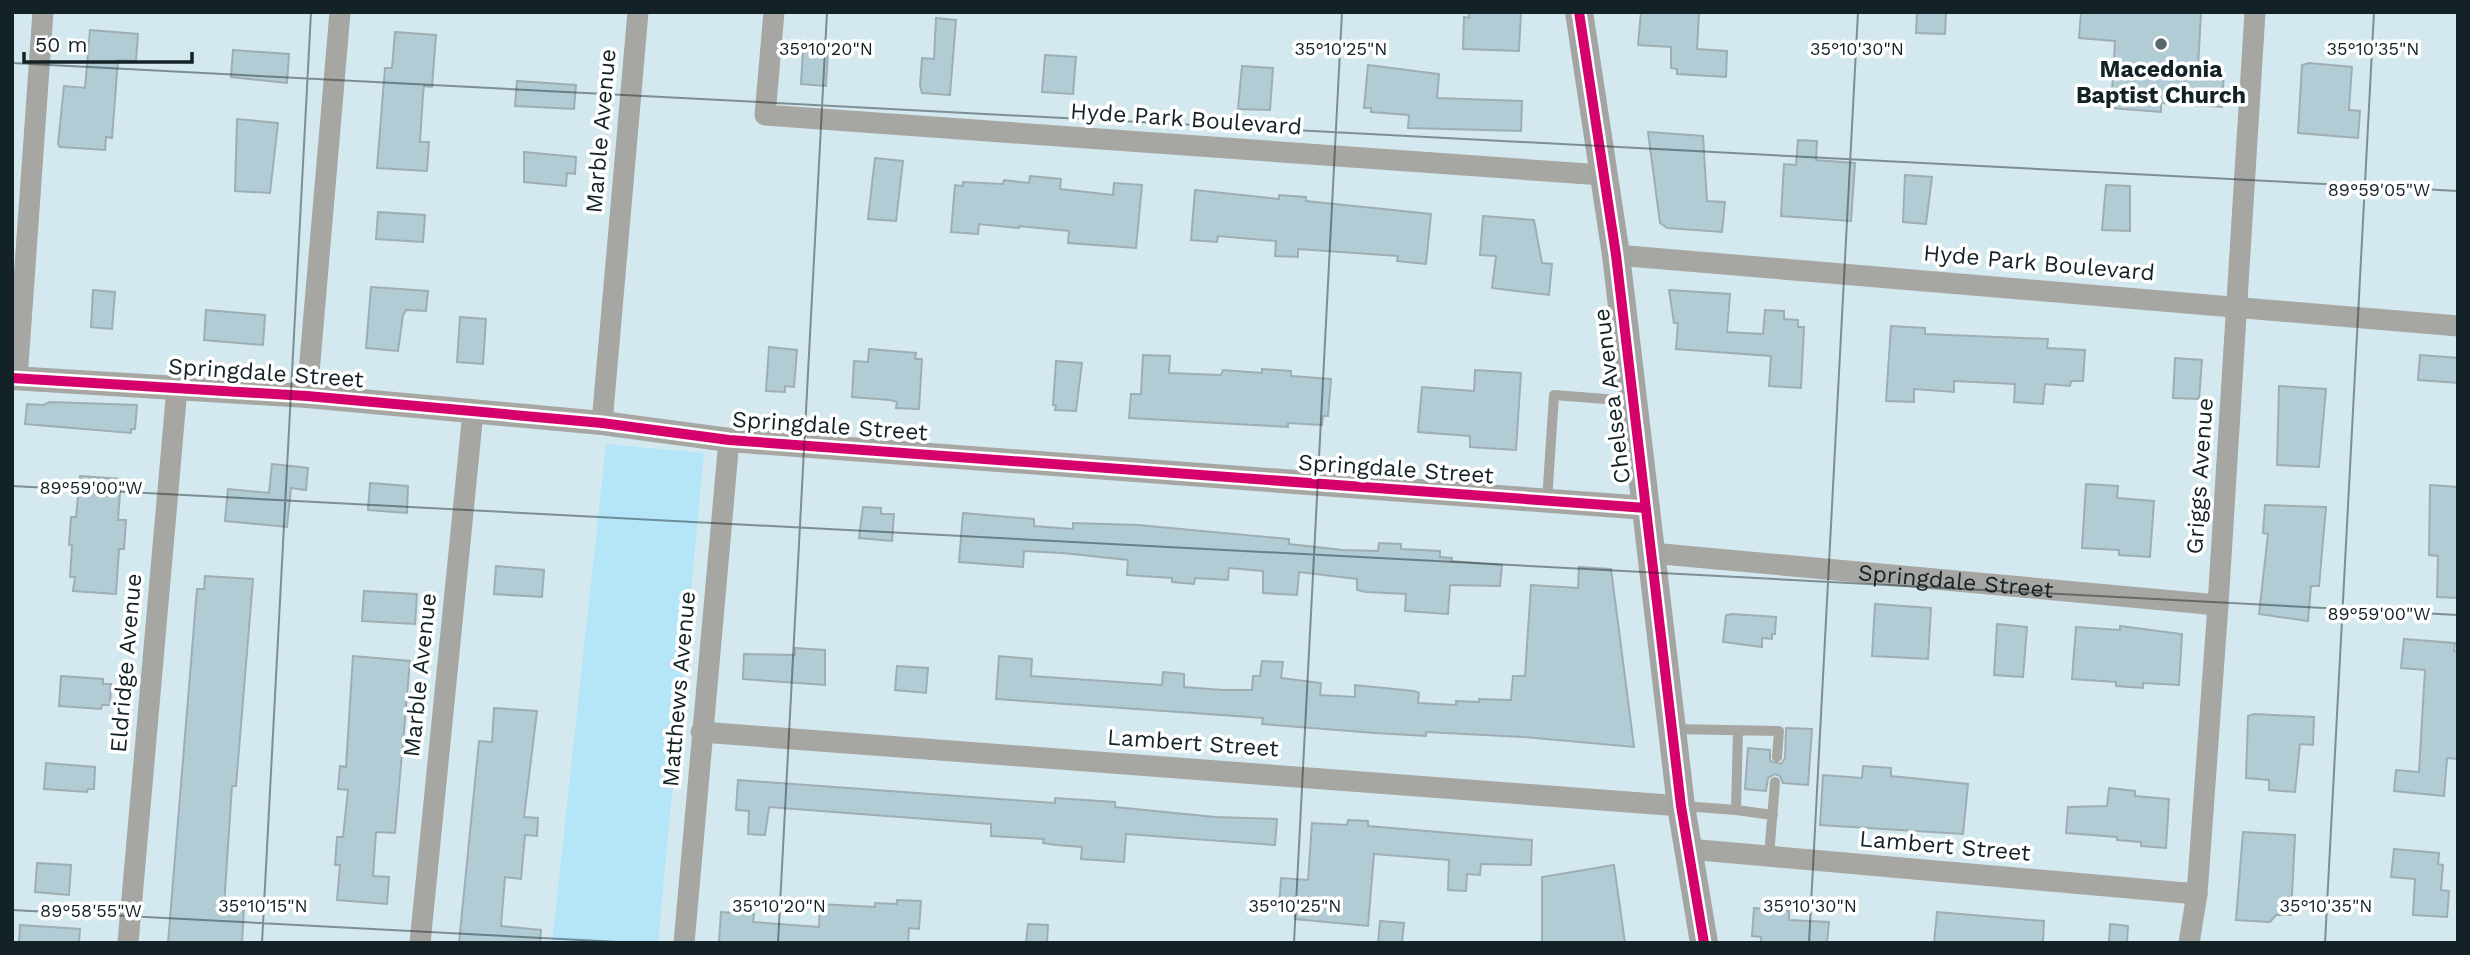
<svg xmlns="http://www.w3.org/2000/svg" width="2470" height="955" viewBox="0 0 2470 955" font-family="'Work Sans',sans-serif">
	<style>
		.green { fill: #b5e6f7 }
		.building { fill: #b1ccd5; stroke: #9eaeb3; stroke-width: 2 }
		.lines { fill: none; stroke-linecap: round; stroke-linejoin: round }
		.service { stroke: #a6a6a2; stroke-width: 10 }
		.minor { stroke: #a6a6a2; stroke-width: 21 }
		.tertiary { stroke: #a6a6a2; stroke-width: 24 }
		.secondary { stroke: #a4a4a2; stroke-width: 28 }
		.cycleway-casing { stroke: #fff; stroke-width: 15 }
		.cycleway { stroke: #d6006c; stroke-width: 10 }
		.ticks { fill: none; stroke: #132226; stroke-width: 2; stroke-opacity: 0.45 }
		.poi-dot { fill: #57676c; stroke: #fff; stroke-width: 2.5 }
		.labels { text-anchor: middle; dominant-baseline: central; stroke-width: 7; stroke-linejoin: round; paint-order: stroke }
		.poi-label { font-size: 23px; font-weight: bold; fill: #132226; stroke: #fff }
		.street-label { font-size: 23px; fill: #132226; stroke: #fff }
		.ticks-label { font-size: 18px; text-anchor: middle; fill: #132226; stroke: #fff; stroke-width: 7; stroke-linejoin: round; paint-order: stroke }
	</style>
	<rect width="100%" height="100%" fill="#d4e8ef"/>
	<path class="green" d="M606,444L704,453L658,943H552Z"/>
	<path class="building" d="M1469,12H1521L1519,51L1463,49L1464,17L1469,18Z
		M1641,12L1699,13L1697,49L1727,51L1726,77L1677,74V69L1671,68V47L1638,45Z
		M1917,12H1946L1945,34L1916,33Z
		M2081,12H2201L2198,68L2224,70L2222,107L2161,103V112L2111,108L2115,41L2079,38Z
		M936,18L956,20L950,95L922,93L920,86L922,58L934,59Z
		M90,30L138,34L136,61L118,60L112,138L106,137L105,150L60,147L58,144L64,86L85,88Z
		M395,32L436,35L432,87L424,86L423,95L420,142H429L427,171L377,168L385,68H392Z
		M233,50L289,54L287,83L231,77Z
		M803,50L828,52L826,86L801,84Z
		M1045,55L1076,57L1073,94L1042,92Z
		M2309,63L2352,67L2349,110L2360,111L2358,138L2298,133L2302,65Z
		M1368,65L1439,74L1437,98L1522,101L1521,131L1408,128L1409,115L1371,112V108H1364Z
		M1242,66L1273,68L1270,110L1238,109Z
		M517,81L576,85L574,109L515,106Z
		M237,119L278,123L270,193L235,191Z
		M1648,132L1703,136L1707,201L1725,202L1722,232L1667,228L1660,223Z
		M1798,140L1817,141L1816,160L1855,163L1851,221L1781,216L1784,164L1796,165Z
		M524,152L576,157L575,174L567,173L566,186L524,182Z
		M875,158L903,161L896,221L868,219Z
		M1905,175L1932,177L1926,224L1903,222Z
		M1030,176L1061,179L1060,189L1113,195L1114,183L1142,185L1136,248L1068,243L1069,231L1019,226V228L979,224L978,234L951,232L955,185L963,186V182L1003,184L1004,180L1029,183Z
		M2106,185L2130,186V231L2102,230Z
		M1195,190L1279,199V195L1306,197V201L1431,214L1426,264L1397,261L1398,256L1298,249V257L1275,256L1276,241L1218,236L1217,242L1191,240Z
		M378,212L425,215L423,242L376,239Z
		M1483,216L1534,220L1542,263L1552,264L1549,295L1492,288L1496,256L1480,255Z
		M371,287L428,291L426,311L406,310L403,315L398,351L366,348Z
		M93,290L115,292L112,329L91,327Z
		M1669,290L1730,294L1727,332L1763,334L1765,310L1784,311V319L1798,320V327H1804L1801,388L1769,386L1771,356L1676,349L1678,323H1674Z
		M206,310L265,315L263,345L204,340Z
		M460,317L486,319L483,364L457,362Z
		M1891,326L1925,328V334L2048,339L2047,348L2085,350L2083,381H2071L2070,386L2045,384L2043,404L2014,402L2015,384L1954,381V392L1914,389V402L1886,401Z
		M769,347L797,350L794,387L785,386V392L766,391Z
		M869,349L916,353L915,359H922L919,409L896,408L897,402L890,400L852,397L854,361L868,362Z
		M1143,355L1170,356L1169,373L1221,375L1223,370L1262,373V369L1291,371V376L1331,379L1328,416H1323L1322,425L1288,423V427L1129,418L1131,394H1141Z
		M2420,355L2458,358V383L2418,380Z
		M2175,358L2202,360L2199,399L2173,398Z
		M1056,361L1082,363L1076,411L1055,410L1056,405H1053Z
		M1475,370L1521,373L1516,450L1470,447V436L1418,432L1422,387L1474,391Z
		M2279,386L2326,389L2319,467L2277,465Z
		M50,402L137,405L135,429H131V433L25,424L27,404L43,405Z
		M272,464L308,468L306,490L291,488L287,527L225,521L228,489L269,493Z
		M80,476L121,479L118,520H126L124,549H119L116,594L73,591L75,577H70L72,545H69L71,517H76Z
		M370,483L408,486L407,513L368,510Z
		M2086,484L2118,486L2117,498L2154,501L2150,557L2119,555V550L2082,548Z
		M2430,485L2458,487V598L2437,597L2438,556L2429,555Z
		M2265,505L2326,507L2319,586H2311L2308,621L2259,614L2268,534L2263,533Z
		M863,507L881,508V514H894L892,541L859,538Z
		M963,513L1034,519V526L1073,529V523L1138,525L1289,539V544L1343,550L1378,551L1379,543L1401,544V549L1440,551V557L1452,558L1451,561L1502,565L1500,586L1450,585L1448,614L1405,611L1406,594L1366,592L1357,590V579L1299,572L1297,595L1263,593V571L1229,568L1228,580L1195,578L1194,584L1172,582V578L1127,575L1128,560L1063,553L1024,551L1023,567L959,562Z
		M496,566L544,570L542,597L494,594Z
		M1579,567L1611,569L1634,747L1523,737L1426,732V736L1375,733L1262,724L1263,718L996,699L999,656L1032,659L1031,676L1162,685L1163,672L1184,674V687L1223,690H1252L1253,676H1260L1262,661L1283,662L1281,678L1321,683L1320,695L1355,697V685L1414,691L1419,693L1418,703L1456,705V701L1479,702V699L1511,700L1513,676H1525L1531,585L1578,588Z
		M205,576L253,579L236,786H232L224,906L244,907L242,943H168L197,589H204Z
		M364,591L417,594L415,624L362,621Z
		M1875,604L1931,608L1928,659L1872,656Z
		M1732,614L1776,617L1775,634H1772V639L1762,638V647L1723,642L1726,615Z
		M1997,624L2027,627L2023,677L1994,675Z
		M2120,626L2182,634L2179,685L2143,683V688L2116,686V682L2072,679L2076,627L2120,630Z
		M2404,639L2455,643L2454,651H2458V759L2447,758L2444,796L2394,791L2396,770L2419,772L2425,670L2401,668Z
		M795,648L825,650V685L743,679L744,654L795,655Z
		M353,656L410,661L395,833L376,832L373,876L389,877L387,904L337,900L340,865H335L337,837H343L348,790L338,789L340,766L346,767Z
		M897,666L928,668L926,693L895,690Z
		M61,676L103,679V684H111L110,705H102L101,709L59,706Z
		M494,708L537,711L524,817L538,818L537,836L525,835L521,879L505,877L501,926L541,930L540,943H459L479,741L492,742Z
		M2254,714L2314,717L2313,745L2300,744L2295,792L2269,790V780L2246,778L2248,716Z
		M1786,728L1812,729L1808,785L1783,783L1780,776L1775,774L1768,778L1766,791L1745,789L1748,748L1770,750V761L1781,764L1785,758Z
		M46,763L95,767L94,789H88L87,792L44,789Z
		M1863,766L1891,768V776L1968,784L1963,834L1820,825L1823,775L1862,778Z
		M738,780L1013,800L1055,803V798L1115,802V807L1215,817L1277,819L1275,845L1126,834L1124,862L1081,859L1082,847L1056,845L1043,843L1044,839L991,836V824L769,807L765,835L748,834L749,811L736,810Z
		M2109,788L2135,791V796L2169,799L2166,848L2141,846V842L2117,840V837L2066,833L2068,807L2107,806Z
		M1348,820L1368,821V826L1532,840L1531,865L1481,864L1480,875L1467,874L1466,891L1448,890L1449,860L1374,854L1368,926L1295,919V911L1279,909L1281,878L1308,880L1312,823L1347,825Z
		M2243,832L2295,835L2291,915H2276L2270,922L2236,920Z
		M2394,849L2439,853L2438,864L2443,865L2441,890L2449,891L2447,917L2413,915L2415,879L2391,877Z
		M37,863L71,865L69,895L35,892Z
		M1614,865L1625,943H1542V877Z
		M897,900L921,901L919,929L909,928L908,943H719L721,912L754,914L753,922L819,927L820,904L875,907V903L897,904Z
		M1754,908L1789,911V920L1829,922L1827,943H1761V937L1752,936Z
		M1937,912L2044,921L2043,943H1934Z
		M1380,921L1404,923L1402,943H1378Z
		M1028,924L1048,925L1047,943H1026Z
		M2110,924L2128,926L2127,943H2109Z
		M20,925L80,929L79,943H19Z"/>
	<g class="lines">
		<path class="service" d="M1547,501L1554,395L1631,401
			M1673,729L1779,731L1777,757
			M1738,730L1736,810L1773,815
			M1683,806L1736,810
			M1769,856L1775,782"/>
		<g class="minor">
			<path d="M774,12L765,115L1602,175"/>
			<path d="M1616,255L2458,326"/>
			<path d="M17,379L43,12"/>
			<path d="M307,396L340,12"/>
			<path d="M602,423L638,12"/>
			<path id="s1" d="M1651,553L2218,605"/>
			<path d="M701,732L1681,806"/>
			<path d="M1688,849L2197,894"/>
			<path d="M128,943L177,388"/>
			<path d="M420,943L473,412"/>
			<path d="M684,943L729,440"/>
			<path d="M2189,943L2197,894L2218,605L2255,12"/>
		</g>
		<path class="tertiary" d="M12,378L307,396L602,423L729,440L1646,508"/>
		<path class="secondary" d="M1579,12L1616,255L1681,806L1704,943"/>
		<g class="cycleway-casing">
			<path id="cycleway" d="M1579,12L1616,255L1681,806L1704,943
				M12,378L307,396L602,423L729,440L1646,508"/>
		</g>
		<use href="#cycleway" class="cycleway"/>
	</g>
	<path class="ticks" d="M12,63L2458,191M12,486L2458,615M12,910L638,943M262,943L311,12M778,943L827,12M1294,943L1342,12M1809,943L1858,12M2325,943L2374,12"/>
	<circle class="poi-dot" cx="2161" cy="44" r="7"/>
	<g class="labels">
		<g class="poi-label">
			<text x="2161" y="69">Macedonia<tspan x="2161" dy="26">Baptist Church</tspan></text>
		</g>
		<g class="street-label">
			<text transform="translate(1186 119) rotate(4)">Hyde Park Boulevard</text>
			<text transform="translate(601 131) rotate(-85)">Marble Avenue</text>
			<text transform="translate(2039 263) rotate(5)">Hyde Park Boulevard</text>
			<text transform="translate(266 373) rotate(4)">Springdale Street</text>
			<text transform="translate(1612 396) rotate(-97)">Chelsea Avenue</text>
			<text transform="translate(830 426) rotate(4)">Springdale Street</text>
			<text transform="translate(1396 469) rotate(4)">Springdale Street</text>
			<text transform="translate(2200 476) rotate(-86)">Griggs Avenue</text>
			<text stroke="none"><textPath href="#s1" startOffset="306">Springdale Street</textPath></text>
			<text transform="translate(126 663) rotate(-85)">Eldridge Avenue</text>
			<text transform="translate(420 675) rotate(-84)">Marble Avenue</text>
			<text transform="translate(679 689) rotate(-85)">Matthews Avenue</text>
			<text transform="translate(1193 743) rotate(4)">Lambert Street</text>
			<text transform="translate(1945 846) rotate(5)">Lambert Street</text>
		</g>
	</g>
	<g class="ticks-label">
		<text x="826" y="55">35°10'20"N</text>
		<text x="1341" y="55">35°10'25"N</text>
		<text x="1857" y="55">35°10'30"N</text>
		<text x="2373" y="55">35°10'35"N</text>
		<text x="2379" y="196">89°59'05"W</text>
		<text x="91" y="494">89°59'00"W</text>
		<text x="2379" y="620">89°59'00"W</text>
		<text x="263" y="912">35°10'15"N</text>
		<text x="779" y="912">35°10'20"N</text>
		<text x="1295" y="912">35°10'25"N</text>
		<text x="1810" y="912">35°10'30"N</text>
		<text x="2326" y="912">35°10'35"N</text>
		<text x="91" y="917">89°58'55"W</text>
	</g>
	<rect width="2470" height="955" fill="none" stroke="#132226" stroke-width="28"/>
	<path d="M24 52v10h168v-10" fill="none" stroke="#132226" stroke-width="3.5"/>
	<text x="35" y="52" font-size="21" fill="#132226" stroke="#ffffff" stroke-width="5" paint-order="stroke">50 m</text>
</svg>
